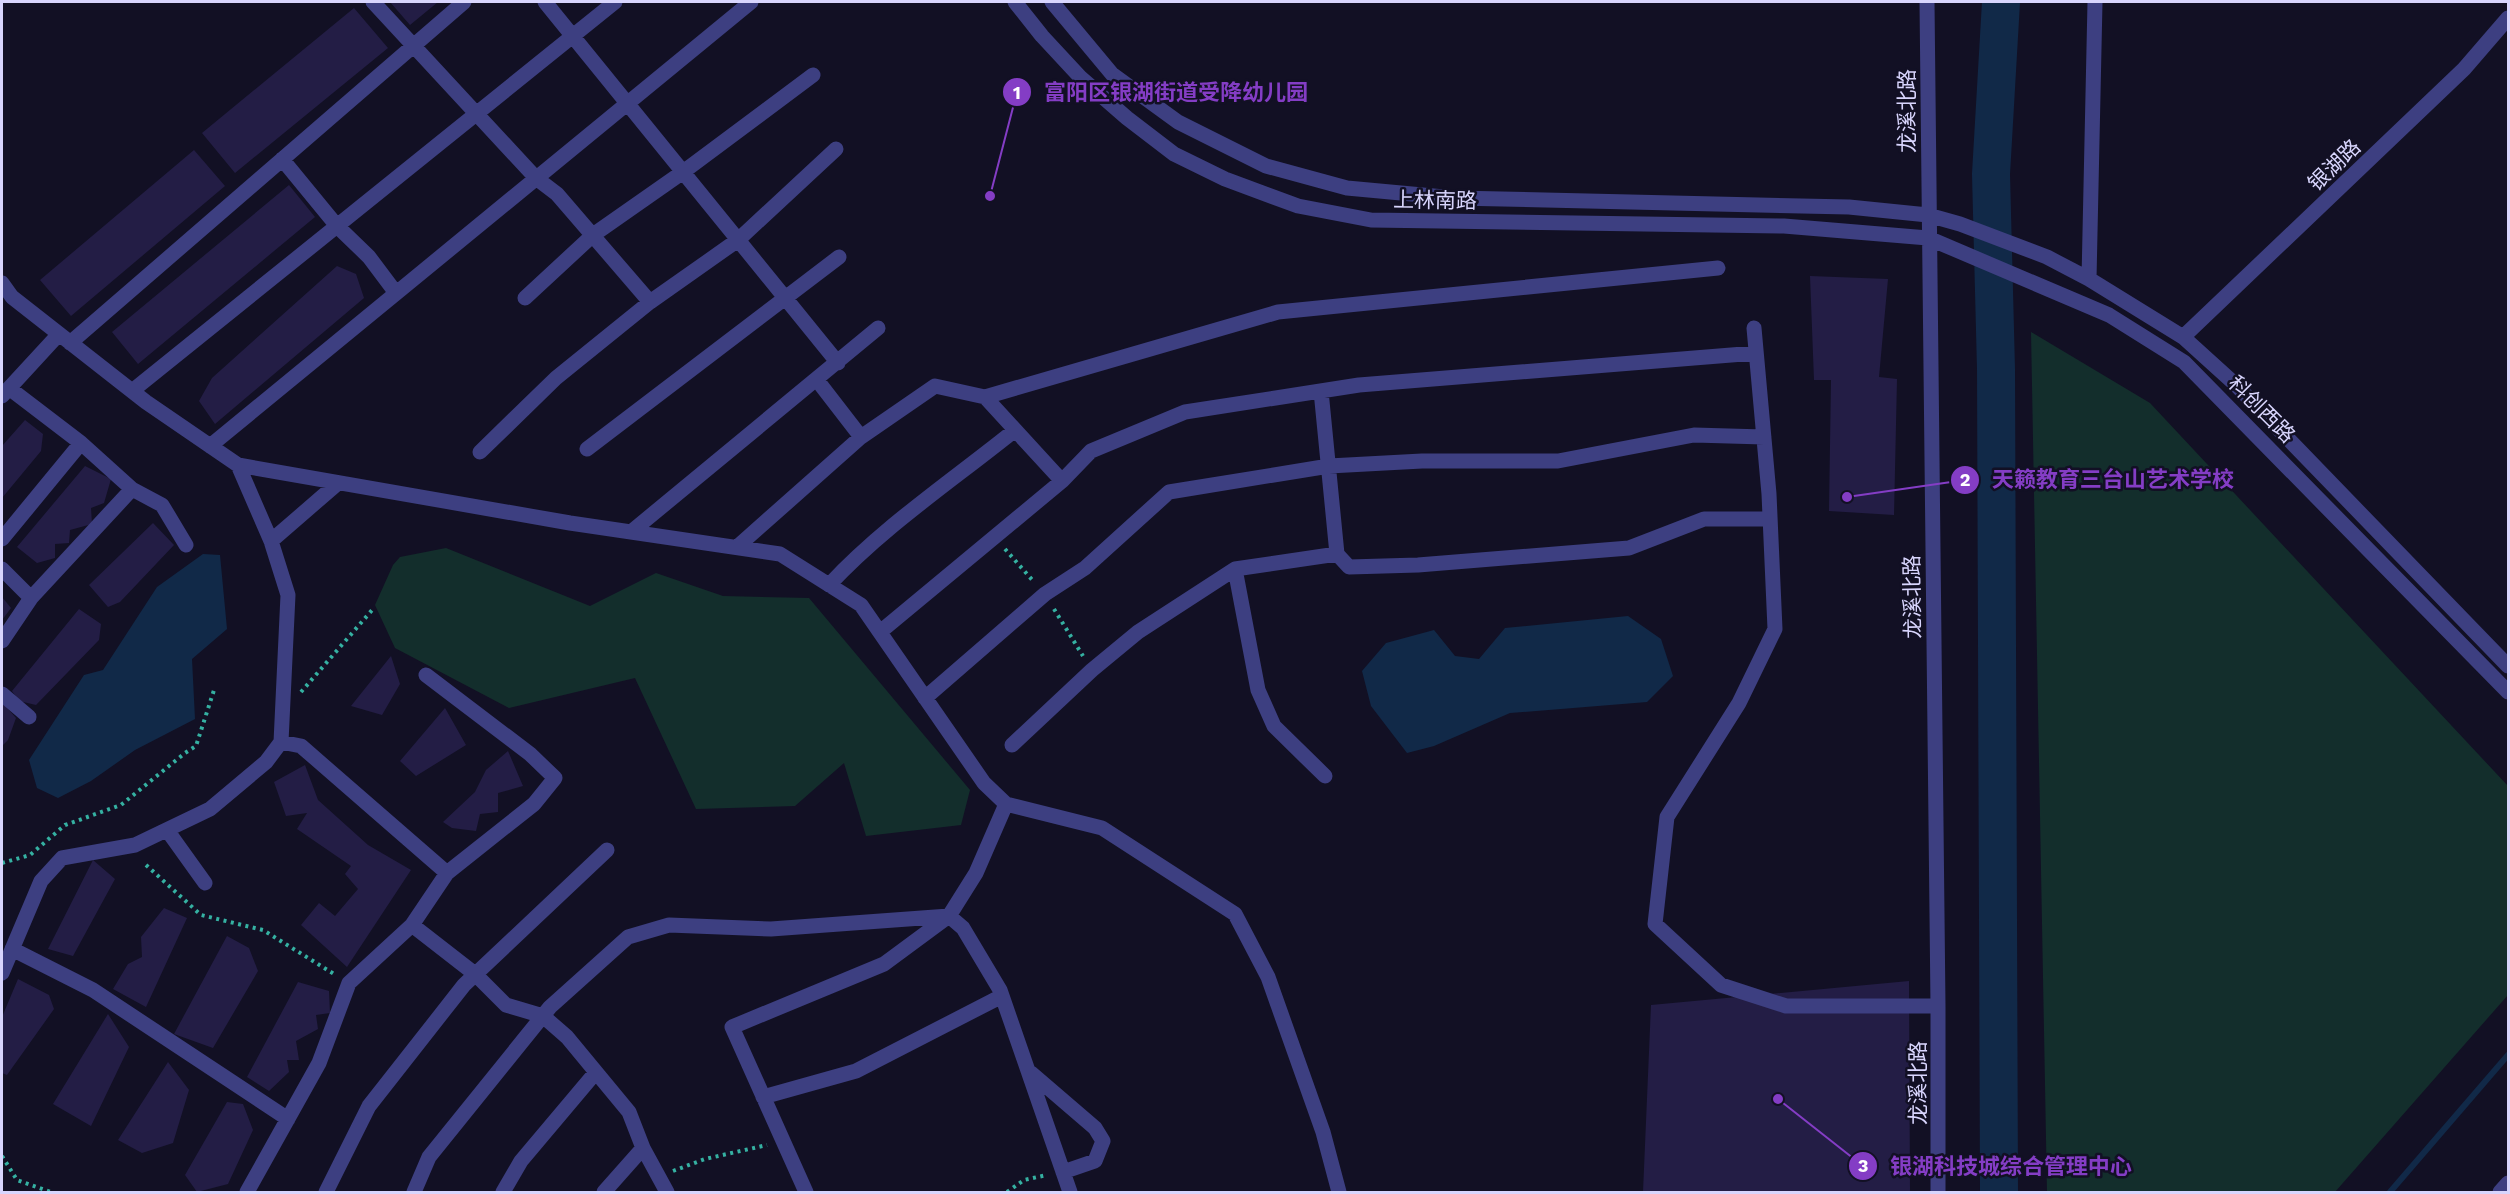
<svg xmlns="http://www.w3.org/2000/svg" width="2510" height="1194" viewBox="0 0 2510 1194" font-family="'Work Sans','Noto Sans SC',sans-serif">
	<style>
		.green { fill: #132e2c }
		.water { fill: #112948 }
		.lines { fill: none; stroke-linecap: round; stroke-linejoin: round }
		.stream { stroke: #112948; stroke-width: 6 }
		.river { stroke: #112948; stroke-width: 38 }
		.building { fill: #231d45 }
		.path { stroke: #35b1a2; stroke-width: 4; stroke-dasharray: 3 4.5; stroke-linecap: butt }
		.minor { stroke: #3d3f81; stroke-width: 15 }
		.labels { text-anchor: middle; dominant-baseline: central; stroke-width: 5; stroke-linejoin: round; paint-order: stroke }
		.street-label { font-size: 21px; fill: #d8d5fd; stroke: #121024 }
		.leader { fill: none; stroke: #843dc5; stroke-width: 2 }
		.callout-dot { fill: #843dc5; stroke: #121024; stroke-width: 2 }
		.mark-label { font-size: 18px; text-anchor: middle; font-weight: bold; fill: #fff }
		.callout-label { font-size: 22px; text-anchor: middle; font-weight: bold; fill: #843dc5; stroke: #121024; stroke-width: 5; stroke-linejoin: round; paint-order: stroke }
	</style>
	<rect width="100%" height="100%" fill="#121024"/>
	<path class="green" d="M2031,332L2150,403L2508,786V995L2335,1192H2047Z
		M446,548L590,606L656,573L723,596L809,598L970,790L961,825L866,836L844,763L795,806L696,809L635,678L509,708L395,648L375,605L393,565L400,557Z"/>
	<path class="water" d="M203,554L220,555L227,629L192,659L195,719L135,750L91,781L58,798L37,788L29,760L84,675L103,670L157,587Z
		M1628,616L1661,639L1673,676L1647,702L1510,713L1434,746L1407,753L1371,706L1362,671L1386,643L1434,630L1455,656L1479,659L1505,628Z"/>
	<g class="lines">
		<path class="stream" d="M2390,1192L2508,1055"/>
		<path class="river" d="M1999,1192L1996,369L1991,174L2001,2"/>
	</g>
	<path class="building" d="M390,2H438L410,25Z
		M354,8L388,48L235,173L202,133Z
		M194,150L225,186L71,316L40,280Z
		M289,185L315,217L138,364L112,332Z
		M337,266L356,274L364,298L215,424L199,401L212,378Z
		M1810,276L1888,279L1879,377L1897,379L1894,515L1829,511L1831,380H1814Z
		M25,420L43,434L41,451L2,498V446Z
		M85,466L111,479L104,503L91,508L92,524L70,530L69,543L55,544V558L37,563L17,547Z
		M153,523L174,545L120,602L108,607L89,585Z
		M2,597L11,608L2,620Z
		M79,609L101,624L99,640L36,705L19,701L12,691Z
		M391,656L400,684L382,715L351,706Z
		M2,702L16,718L8,740L2,746Z
		M445,708L466,745L416,776L400,761Z
		M508,751L523,786L498,793V812L480,814L476,831L452,828L443,822L475,792L486,770Z
		M305,765L318,800L368,845L411,870L347,967L301,925L319,903L335,916L358,889L345,874L351,866L297,829L307,813L286,816L274,782Z
		M93,860L115,879L73,956L48,949Z
		M164,908L187,918L146,1007L113,989L128,964L142,957L141,937Z
		M227,936L249,948L258,971L213,1048L174,1034Z
		M18,979L49,995L54,1009L7,1075L2,1073V1017Z
		M1909,981L1910,1192H1643L1651,1005Z
		M298,982L329,991L330,1013L316,1015L318,1029L296,1041L299,1060H287L289,1072L269,1091L247,1077Z
		M108,1014L129,1047L91,1126L53,1104Z
		M168,1062L189,1090L173,1143L142,1153L118,1140Z
		M227,1102L243,1104L253,1130L228,1184L197,1192L185,1175Z"/>
	<g class="lines">
		<path class="path" d="M1005,549L1034,582
			M1054,609L1083,656
			M301,692L373,609
			M2,863L30,855L65,825L121,805L185,753L196,746L215,687
			M146,865L201,915L263,930L334,974
			M2,1156L17,1180L51,1192
			M673,1171L705,1159L767,1145
			M1007,1192L1024,1180L1047,1175"/>
		<path class="minor" d="M373,2L536,178L557,194L650,302
			M545,2L838,363
			M1015,2L1042,36L1081,78L1127,118L1174,154L1225,179L1298,206L1371,220L1784,226L1928,238L2109,315L2184,362L2508,692
			M1052,2L1112,74L1178,122L1266,166L1347,188L1455,198L1849,207L1928,215L1960,224L2047,257L2089,279L2183,337L2236,385L2508,666
			M1927,2L1938,1006V1192
			M282,159L337,226L369,257L396,293
			M2089,279L2095,2
			M2,283L12,297L146,402L238,465L570,523L780,554L861,605L984,783L1006,804L1102,828L1235,914L1268,977L1323,1132L1339,1192
			M525,298L593,235L683,172L813,75
			M1754,328L1769,494L1775,629L1739,703L1667,817L1655,924L1721,985L1786,1006H1938
			M2183,337L2464,69L2508,18
			M70,343L464,2
			M817,380L861,437
			M9,388L81,443L132,489L162,505L186,545
			M132,391L615,2
			M1321,391L1337,554
			M2,396L59,334
			M985,397L1062,481
			M210,446L751,2
			M587,449L839,257
			M480,452L556,378L650,302L738,240L836,149
			M631,532L878,328
			M2,539L81,443
			M271,541L338,483
			M737,547L861,437L935,386L985,397L1278,312L1718,268
			M2,569L31,598
			M1235,569L1258,690L1274,726L1325,776
			M829,585C884,526 953,480 1015,430
			M880,632L1062,481L1091,451L1185,412L1359,385L1756,353
			M2,641L31,598L132,489
			M2,694L29,717
			M925,698L1045,594L1085,568L1169,492L1329,466L1422,461H1558L1694,435L1764,437
			M281,742L301,746L447,873
			M1012,745L1092,670L1138,632L1235,569L1337,554L1349,567L1418,565L1629,548L1704,519H1770
			M167,830L205,883
			M412,925L475,974L506,1005L543,1016L567,1037L629,1112L643,1148L667,1192
			M12,949L93,990L288,1119
			M2,973L41,881L62,858L135,845L210,809L266,762L281,742L288,595L271,541L238,465
			M1031,1073L1095,1128L1103,1141L1095,1161L1063,1172
			M763,1097L856,1071L1002,996
			M247,1192L319,1063L349,983L412,925L447,873L534,804L555,778L530,754L426,675
			M326,1192L369,1106L464,985L607,850
			M414,1192L429,1157L550,1007L628,937L669,925L771,929L949,916L963,928L1000,990L1070,1192
			M503,1192L521,1161L596,1072
			M604,1192L643,1148
			M806,1192L732,1027L884,964L949,916L976,873L1006,804
			M2500,1192L2508,1183"/>
	</g>
	<g class="labels">
		<g class="street-label">
			<text transform="translate(1906 111) rotate(-90)">龙溪北路</text>
			<text transform="translate(2334 165) rotate(-44)">银湖路</text>
			<text transform="translate(1435 200) rotate(1)">上林南路</text>
			<text transform="translate(2262 409) rotate(45)">科创西路</text>
			<text transform="translate(1912 597) rotate(-91)">龙溪北路</text>
			<text transform="translate(1917 1083) rotate(-90)">龙溪北路</text>
		</g>
	</g>
	<path class="leader" d="M990 196L1017 92M1847 497L1965 480M1778 1099L1863 1166"/>
	<g class="callout-dot">
		<circle cx="990" cy="196" r="6"/>
		<circle cx="1847" cy="497" r="6"/>
		<circle cx="1778" cy="1099" r="6"/>
		<circle cx="1017" cy="92" r="15"/>
		<circle cx="1965" cy="480" r="15"/>
		<circle cx="1863" cy="1166" r="15"/>
	</g>
	<g class="mark-label">
		<text x="1017" y="99">1</text>
		<text x="1965" y="486">2</text>
		<text x="1863" y="1172">3</text>
	</g>
	<g class="callout-label">
		<text x="1176" y="100">富阳区银湖街道受降幼儿园</text>
		<text x="2113" y="487">天籁教育三台山艺术学校</text>
		<text x="2011" y="1174">银湖科技城综合管理中心</text>
	</g>
	<rect width="2510" height="1194" fill="none" stroke="#d8d5fd" stroke-width="6"/>
</svg>
